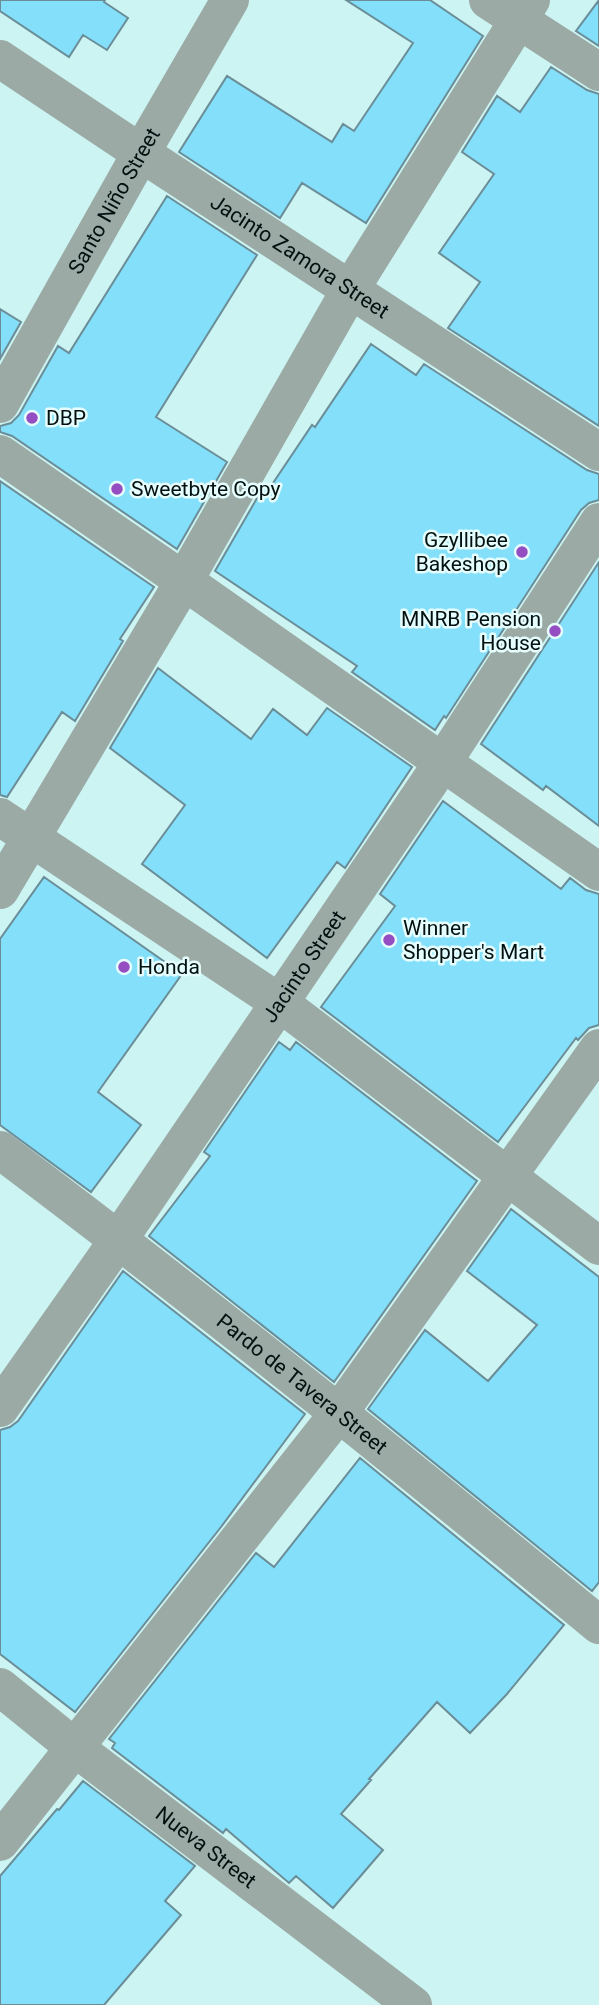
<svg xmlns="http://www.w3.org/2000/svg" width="599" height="2005" viewBox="0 0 599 2005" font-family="Roboto,sans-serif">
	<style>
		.building { fill: #83dffa; stroke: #6b8d97; stroke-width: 2 }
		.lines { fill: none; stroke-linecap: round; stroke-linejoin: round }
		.minor { stroke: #9baaa5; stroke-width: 38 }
		.poi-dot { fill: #954ec2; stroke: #e6fdfd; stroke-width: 2.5 }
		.labels { text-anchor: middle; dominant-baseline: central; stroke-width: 5; stroke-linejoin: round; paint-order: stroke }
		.street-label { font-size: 21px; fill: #031010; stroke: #e6fdfd }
		.poi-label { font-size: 21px; fill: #031010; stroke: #e6fdfd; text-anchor: start }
	</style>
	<rect width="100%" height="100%" fill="#ccf4f3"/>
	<path class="building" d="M0,0H105L104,2L128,18L107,50L83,35L69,57L0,11Z
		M346,0H430L483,36L366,223L302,183L280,218L179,152L227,76L332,142L343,124L354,131L413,43Z
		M599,0V46L576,31Z
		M551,67L587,90L599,94V426L448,328L480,282L439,253L494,174L462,152L497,96L520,112Z
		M167,196L257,255L156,417L227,462L177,549L12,436L0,432V426L11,423L19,415L58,346L69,353Z
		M0,309L21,322L0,359Z
		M371,344L416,375L424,364L587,470L599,474V500L589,503L581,510L446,718L444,716L435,730L352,672L357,666L215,571L264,486L269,489L312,425L315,427Z
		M0,481L154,587L120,639L123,641L75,721L62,712L7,797L0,795Z
		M599,562V826L546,786L543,790L481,744Z
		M158,668L251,739L273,709L307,735L327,708L412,767L345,868L337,862L267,958L142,864L185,805L110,748Z
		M443,801L561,889L570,878L586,890L599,894V1025L589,1028L578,1040L576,1038L498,1142L321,1007L395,906L380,894Z
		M44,877L182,974L98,1092L141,1125L91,1192L0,1125V939Z
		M279,1042L290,1050L296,1042L477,1181L334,1382L149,1236L210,1156L204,1152Z
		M511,1209L599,1277V1582L592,1591L368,1409L425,1330L488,1381L537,1325L467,1271Z
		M123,1271L305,1414L221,1527L75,1712L0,1654V1430L10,1427L18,1421Z
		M360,1458L564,1625L507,1694L470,1733L437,1702L369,1779L371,1780L341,1814L383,1850L333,1908L296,1876L289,1883L226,1829L223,1833L112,1748L115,1743L109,1739L256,1553L274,1567Z
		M83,1781L195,1866L165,1901L181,1915L104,2005H0V1876L57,1809L59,1810Z"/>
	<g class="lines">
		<g class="minor">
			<path d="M488,0L599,72"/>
			<path id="s1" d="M0,59L141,153L599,452"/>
			<path id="s2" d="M0,404L141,153L230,0"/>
			<path d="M0,454L184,581L599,872"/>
			<path d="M0,817L280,1003L599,1246"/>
			<path d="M0,890L184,581L350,290L531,0"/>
			<path id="s3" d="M0,1150C204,1303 403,1463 599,1625"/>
			<path id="s4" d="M0,1408L119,1239L443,762L599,522"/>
			<path id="s5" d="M0,1687L74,1747L413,2005"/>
			<path d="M0,1842L338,1414L599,1048"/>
		</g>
	</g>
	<g class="poi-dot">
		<circle cx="32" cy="418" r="7"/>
		<circle cx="117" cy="489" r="7"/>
		<circle cx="522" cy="552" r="7"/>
		<circle cx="555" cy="631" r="7"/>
		<circle cx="389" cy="940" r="7"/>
		<circle cx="124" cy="967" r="7"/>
	</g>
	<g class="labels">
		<g class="street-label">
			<text stroke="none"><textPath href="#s2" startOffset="233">Santo Niño Street</textPath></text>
			<text stroke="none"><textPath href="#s1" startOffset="359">Jacinto Zamora Street</textPath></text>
			<text stroke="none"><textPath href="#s4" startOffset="536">Jacinto Street</textPath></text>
			<text stroke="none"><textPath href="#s3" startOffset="382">Pardo de Tavera Street</textPath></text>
			<text stroke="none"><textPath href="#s5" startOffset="261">Nueva Street</textPath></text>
		</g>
		<g class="poi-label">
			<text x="46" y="418">DBP</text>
			<text x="131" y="489">Sweetbyte Copy</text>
			<text x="508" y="540" text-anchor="end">Gzyllibee<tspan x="508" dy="24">Bakeshop</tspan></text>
			<text x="541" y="619" text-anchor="end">MNRB Pension<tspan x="541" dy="24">House</tspan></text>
			<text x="403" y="928">Winner<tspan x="403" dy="24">Shopper's Mart</tspan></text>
			<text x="138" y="967">Honda</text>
		</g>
	</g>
</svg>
